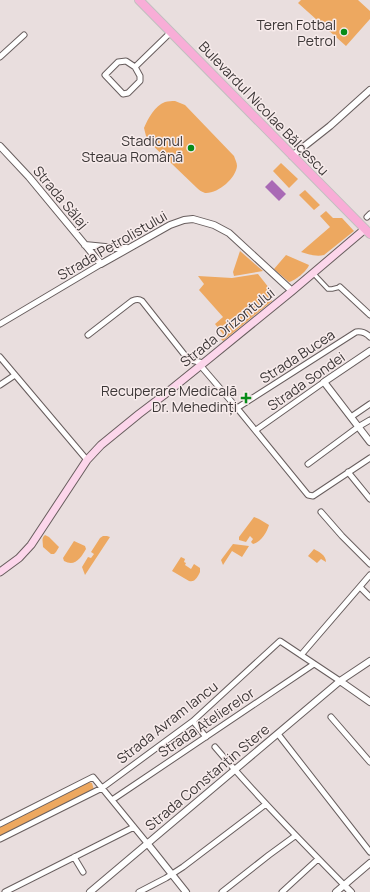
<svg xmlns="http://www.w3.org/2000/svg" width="370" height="892" viewBox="0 0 370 892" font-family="Manrope,sans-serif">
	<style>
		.green { fill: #eda860 }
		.water { fill: #a96ab5 }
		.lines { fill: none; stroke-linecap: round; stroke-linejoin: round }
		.pedestrian-casing { stroke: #685e5e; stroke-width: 5.5 }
		.minor-casing { stroke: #685e5e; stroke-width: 7 }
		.tertiary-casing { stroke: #685e5e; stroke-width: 8 }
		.secondary-casing { stroke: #685e5e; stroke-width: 9 }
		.primary-casing { stroke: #c1bfbf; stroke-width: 10 }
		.pedestrian { stroke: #fff; stroke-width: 3.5 }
		.minor { stroke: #fff; stroke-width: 5 }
		.tertiary { stroke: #fff; stroke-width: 6 }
		.secondary { stroke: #fcd6eb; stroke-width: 7 }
		.primary { stroke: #f8add7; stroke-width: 8 }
		.poi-dot { fill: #078c18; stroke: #f7ebeb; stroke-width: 1.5 }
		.labels { text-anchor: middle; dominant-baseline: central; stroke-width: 3; stroke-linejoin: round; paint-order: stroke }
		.poi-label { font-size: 14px; fill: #3c3737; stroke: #f7ebeb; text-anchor: end }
		.street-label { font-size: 14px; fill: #3c3737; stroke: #f7ebeb }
	</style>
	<rect width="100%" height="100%" fill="#e9dede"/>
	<path class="green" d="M301,0H358L370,11V19L346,46L298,3Z
		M175,101L185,105L234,156C235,159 237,163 237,166C236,178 218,194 205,193C202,192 199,190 197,188L147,140L144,128C148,118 155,106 165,102C168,101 172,101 175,101Z
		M281,163L298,179L289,188L273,171Z
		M305,190L320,205L314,210L299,195Z
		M326,211L333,218H342L354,231L324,255C316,257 308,254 301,252L330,227L320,216Z
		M240,251L263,271L234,276L233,272Z
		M286,255L309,265C307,271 295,281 289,282L274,269Z
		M258,274L273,293L269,297L272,301L223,341L219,337L223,334L215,324L223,317L199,290L204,284L198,276L232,278Z
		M254,517L259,519L269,525C267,532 261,542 253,544L251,542L253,539L250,536L246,542L239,540V537Z
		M45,535L49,537L59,547L56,552L54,554H51L43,547C43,542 41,538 45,535Z
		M103,536H107L110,537L85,575L82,567L88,557L91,558L94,554L91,552L100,538Z
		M74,541L85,546L86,549C81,558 75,567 64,561L63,558Z
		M233,544L249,546L242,557L232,551L223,565L221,560Z
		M314,549C319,552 326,555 326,562L321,559L317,563L308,556Z
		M181,557L185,559L184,562L186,563L185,565L191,569L194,564L200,568V572C198,576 195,583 189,581L172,571Z
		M89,782L92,783L94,790L0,836V827Z"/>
	<path class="water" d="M272,180L286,194L279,201L265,187Z"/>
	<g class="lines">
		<g class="pedestrian-casing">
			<path id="pedestrian" d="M313,273L328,289H332L340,287"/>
		</g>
		<g class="minor-casing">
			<path id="minor" d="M0,57L24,35
				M135,67L140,76V81L128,93L123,94L105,75L118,62L126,61L135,67L171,32
				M367,217L370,214
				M340,287L370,315
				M0,324L101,264
				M88,335L132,301C136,299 139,299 142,301L187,358L191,360L203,363
				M0,357L87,460
				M200,365L237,408L308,495L313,496L370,458
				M0,385L15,375
				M237,408L356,332C362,331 366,333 370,337
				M351,417L370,404
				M256,430L324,382
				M308,464L358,427L370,420
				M348,472L370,499
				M321,512L342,536L370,564
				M360,587L370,597
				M301,655L370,575
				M331,717L370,762
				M193,721L206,737
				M278,734L370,852
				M215,747C256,795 300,840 344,885
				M112,800L314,664
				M0,824L93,777L147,843
				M0,839L102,788L193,721L280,641L340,681
				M74,857L83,872
				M5,892L134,827
				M139,892L166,878L183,867L266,804
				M222,892L269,855L295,836
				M282,892L318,859"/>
		</g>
		<g class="tertiary-casing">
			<path id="tertiary" d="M0,146L29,177L101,264L170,225L184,220L193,219L214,225L229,233L292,291
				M292,156L330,126L370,90
				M85,245L115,248H127
				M370,351L324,382L370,442
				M340,681L370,702
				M147,843L186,892
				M344,885L351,892
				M90,892L340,681L370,661
				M336,892L370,863"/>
		</g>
		<g class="secondary-casing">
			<path id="secondary" d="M0,572L19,558L31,545L87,460L101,445L139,414L164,395L211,357L292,291L365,229"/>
		</g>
		<g class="primary-casing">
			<path id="primary" d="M139,0L370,234"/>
		</g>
		<use href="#pedestrian" class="pedestrian"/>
		<use href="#minor" class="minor"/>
		<use href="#tertiary" class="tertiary"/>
		<use href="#secondary" class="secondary"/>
		<use href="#primary" class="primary"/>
	</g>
	<g class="poi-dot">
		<circle cx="344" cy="32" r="4"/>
		<circle cx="191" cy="148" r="4"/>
		<path d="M244 392h4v4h4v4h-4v4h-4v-4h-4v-4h4z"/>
	</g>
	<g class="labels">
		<g class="poi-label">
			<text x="336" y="24">Teren Fotbal<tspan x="336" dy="16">Petrol</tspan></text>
			<text x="183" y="140">Stadionul<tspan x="183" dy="16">Steaua Română</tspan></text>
			<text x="237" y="390">Recuperare Medicală<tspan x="237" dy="16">Dr. Mehedinți</tspan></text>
		</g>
		<g class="street-label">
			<text transform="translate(264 108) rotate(46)">Bulevardul Nicolae Bălcescu</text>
			<text transform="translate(61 197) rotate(50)">Strada Sălaj</text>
			<text transform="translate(112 245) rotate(-30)">Strada Petrolistului</text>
			<text transform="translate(227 327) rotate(-39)">Strada Orizontului</text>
			<text transform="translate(297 356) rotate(-33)">Strada Bucea</text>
			<text transform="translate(306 381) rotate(-35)">Strada Sondei</text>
			<text transform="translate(167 722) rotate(-38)">Strada Avram Iancu</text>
			<text transform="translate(206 722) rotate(-34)">Strada Atelierelor</text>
			<text transform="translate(207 777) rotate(-40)">Strada Constantin Stere</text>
		</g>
	</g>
</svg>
